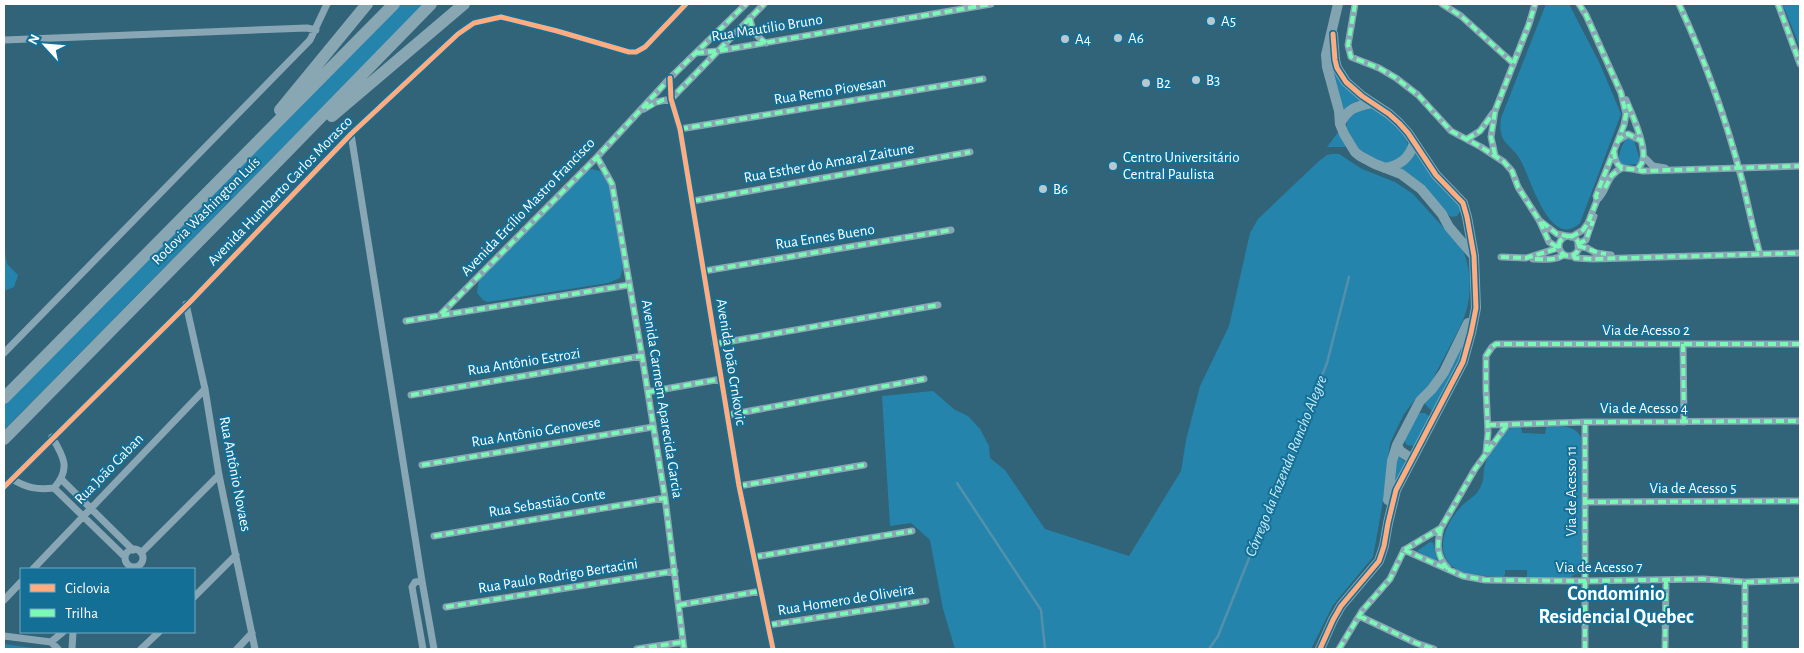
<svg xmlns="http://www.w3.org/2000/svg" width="1804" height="653" viewBox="0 0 1804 653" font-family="'Alegreya Sans',sans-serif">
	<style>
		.green { fill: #2584ab }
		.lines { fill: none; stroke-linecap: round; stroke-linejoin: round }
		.stream { stroke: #5490ab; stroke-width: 2.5 }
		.street { stroke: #88a6b4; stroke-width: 7 }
		.secondary { stroke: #82a3b0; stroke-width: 10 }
		.highway { stroke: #89a6b3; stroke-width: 12 }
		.quiet { stroke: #7af9b4; stroke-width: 4; stroke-dasharray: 8 4; stroke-linecap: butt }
		.cycleway-casing { stroke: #146f96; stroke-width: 8 }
		.cycleway { stroke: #ffac80; stroke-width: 5 }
		.poi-dot { fill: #b7c8d0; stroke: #146f96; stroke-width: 2 }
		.labels { text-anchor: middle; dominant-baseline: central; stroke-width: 4; stroke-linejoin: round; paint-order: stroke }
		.poi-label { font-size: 15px; fill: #fff; stroke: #146f96; text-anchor: start }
		.street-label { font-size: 15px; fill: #fff; stroke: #146f96 }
		.water-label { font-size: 16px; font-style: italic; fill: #c8edfb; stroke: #146f96 }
		.district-label { font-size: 20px; font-weight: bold; fill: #fff; stroke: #146f96 }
	</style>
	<rect width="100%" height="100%" fill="#316379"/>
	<path class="green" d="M400,4H424L4,430V405Z
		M1546,4H1569L1600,64L1621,114L1580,223C1550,251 1531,179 1521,161C1512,143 1497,145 1501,118Z
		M1780,4H1800V47L1785,10Z
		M1330,67L1362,100L1355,102L1344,111Z
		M1373,108C1386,117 1409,130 1408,148L1399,160L1385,164C1377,160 1367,156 1360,150C1351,143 1339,120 1353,112C1358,109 1367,109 1373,108Z
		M1339,131L1346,147H1327Z
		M1628,138L1634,140L1640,160L1639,164L1623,165L1619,163C1618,155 1622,142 1628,138Z
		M1414,151L1460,204L1461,210L1457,216L1452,217L1447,214L1421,183L1399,168Z
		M1332,154H1339L1362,169L1395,182L1413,194L1462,248C1473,272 1472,302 1461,325L1427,390L1416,398L1404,414L1390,443L1383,501L1373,557L1333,605L1311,649H955L943,609L930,540L911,523L890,526L882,396L933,391L955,410L968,416L980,429L989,446L990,458L1005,470L1045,529L1129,556L1181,471L1186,440L1200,386L1229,326L1250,233L1258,219L1319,161L1327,155Z
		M592,169L600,171L608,179L623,268L620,278L608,283L487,302L483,300L477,293L479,280L587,171Z
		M4,247L7,264L18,275L14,287L4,291Z
		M1464,338L1459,365L1433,412L1424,403Z
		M1419,413H1425L1430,417L1414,446L1407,445L1405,442L1404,438Z
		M1521,426L1522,433L1545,434L1546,427C1560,427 1573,423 1581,437V566L1578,572L1571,577H1527V570H1505V575L1501,577C1489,576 1475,576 1463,572C1432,561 1442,528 1459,509C1469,497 1478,498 1483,480C1484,475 1483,470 1485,465C1486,458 1501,434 1507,430C1511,427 1516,427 1521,426Z
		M1398,455L1406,463L1394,489L1396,457Z
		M1430,542L1433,543L1438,562L1417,551Z
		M4,644L41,649H4Z"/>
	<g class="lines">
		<path class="stream" d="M957,483L1041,610L1045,649
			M1209,649L1218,636L1327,363L1349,277"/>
		<path class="street" d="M1355,4L1348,45L1351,57L1379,68L1396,78L1418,95L1451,131L1481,147L1504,162L1512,171L1518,187L1539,220L1549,242L1559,248
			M1442,4L1461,16L1513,63
			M1679,4C1705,60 1726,119 1742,180C1748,204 1753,230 1760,254
			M1778,4L1800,64
			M750,18C752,31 756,36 766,43
			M4,40L307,28L316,30
			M696,53L717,51L991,4
			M670,78L671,99L680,129L739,486L773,649
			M1626,100C1632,114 1646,145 1643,159C1643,163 1640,166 1637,170
			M644,109L656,102L671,99L764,4
			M680,129L983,79
			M351,134L422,581
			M1467,139L1480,131L1493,113
			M1619,140L1628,134L1640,140
			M1614,151C1616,174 1626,166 1642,171L1800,166
			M1495,155L1491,137L1495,111L1529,24L1535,4
			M597,157L612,184L642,356L665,498L684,649
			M1644,157L1653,166L1665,168
			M1597,200C1609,189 1605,176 1622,168
			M693,201L970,152
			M1540,221L1557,234L1567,236
			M1559 246a10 10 0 1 1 20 0a10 10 0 1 1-20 0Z
			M1571,237L1583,230L1588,223L1597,200L1596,196L1602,181L1624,125L1626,114L1621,93L1586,15L1579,4
			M1578,244L1586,240L1594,216
			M1578,246L1587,248L1596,253L1611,255
			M1573,255L1575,258L1593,259L1800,253
			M1501,257L1526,258L1558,248
			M1533,259C1543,259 1554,261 1564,255
			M704,271L951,230
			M186,304L205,389L219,475L255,649
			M441,314L597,157L670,78L746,4
			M406,321L629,285
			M715,344L938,305
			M1683,344L1684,422
			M4,353L310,40L327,4
			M648,392L721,379
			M411,395L642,356
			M728,415L924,379
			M1488,425L1585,422L1800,421
			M1486,452L1488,433L1486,389V356L1492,347L1496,344H1800
			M422,465L653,427
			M12,479C27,488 37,490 54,488C71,469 64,457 52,437
			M62,480L133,550
			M739,486L864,465
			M4,487L190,302L351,134L458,34L474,23L501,17L557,31L629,52H636L645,47L686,4
			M54,488L125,557
			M1586,502L1800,501
			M1441,528C1437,543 1436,556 1448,568
			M434,536L665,498
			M125 558a9 9 0 1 1 18 0a9 9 0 1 1-18 0Z
			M1404,550L1463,576L1485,580L1585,581L1704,579L1745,582L1800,580
			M141,553L219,475
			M754,557L912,531
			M33,569L205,389
			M194,597L236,555
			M4,600L21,582
			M679,605L761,591
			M446,607L675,571
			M1359,616L1416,643L1434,649
			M769,625L926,601
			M4,636L51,642L58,649
			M51,642L63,632
			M72,649L73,632
			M141,649L159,632
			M237,649L252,633
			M423,649L412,587L415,582L422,581L434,649
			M637,649L683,642
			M1339,649L1362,611L1390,579L1404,550L1441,528L1475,469L1507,425
			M1585,649V422
			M1665,649L1666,580
			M1745,649V582"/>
		<path class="secondary" d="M1338,4L1326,55L1327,67L1339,111L1340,124L1344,134L1355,152L1360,156L1375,164L1401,174L1421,189L1442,214L1449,227L1473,255
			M1340,124C1347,109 1356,106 1372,103
			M1385,168C1400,165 1409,159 1414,143
			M1397,445L1400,451L1412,459
			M1388,500L1392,461L1397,445L1420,401L1432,389L1444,372L1468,323
			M1320,649L1333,620L1341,606L1379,561L1384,546L1388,523L1396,490L1463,362L1471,333L1476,308L1474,256L1467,217L1463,203L1436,175L1408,133L1399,123L1389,114L1362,96L1346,82L1337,68L1335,60L1333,34"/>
		<path class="highway" d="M280,110L367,4
			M332,116L464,4
			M4,398L394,4
			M4,439L273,166L431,4"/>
		<path class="quiet" d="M1355,4L1348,45L1351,57L1379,68L1396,78L1418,95L1451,131L1481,147L1504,162L1512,171L1518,187L1539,220L1549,242L1559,248
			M1442,4L1461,16L1513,63
			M1679,4C1705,60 1726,119 1742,180C1748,204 1753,230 1760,254
			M1778,4L1800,64
			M750,18C752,31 756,36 766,43
			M696,53L717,51L991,4
			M1628,104C1633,117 1646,146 1643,159C1643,163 1639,166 1637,170
			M646,108L663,100L671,99L764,4
			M680,129L983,79
			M1467,139L1480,131L1492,115
			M1617,142L1624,135L1628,134L1640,140
			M1614,151C1616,174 1626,166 1642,171L1800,166
			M1495,155L1491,137L1495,111L1529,24L1535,4
			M597,157L612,184L642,356L665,498L684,649
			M1605,188L1612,175L1622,168
			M693,201L970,152
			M1542,222L1557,234L1567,236
			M1559 246a10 10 0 1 1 20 0a10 10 0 1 1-20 0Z
			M1571,237L1583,230L1588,223L1597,200L1596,196L1602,181L1624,125L1626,114L1621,93L1586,15L1579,4
			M1578,244L1586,240L1593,221
			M1578,246C1588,248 1596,253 1606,254
			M1573,255L1575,258L1593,259L1800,253
			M1501,257L1526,258L1559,248
			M1535,259C1545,259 1555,261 1564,255
			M704,271L951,230
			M441,314L597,157L670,78L746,4
			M406,321L629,285
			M715,344L938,305
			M1683,344L1684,422
			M648,392L721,379
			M411,395L642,356
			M728,415L924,379
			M1488,425L1585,422L1800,421
			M1486,452L1488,433L1486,389V356L1492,347L1496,344H1800
			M422,465L653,427
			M739,486L864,465
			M1586,502L1800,501
			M1441,528C1437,543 1436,556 1448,569
			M434,536L665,498
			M1404,550L1463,576L1485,580L1585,581L1704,579L1745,582L1800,580
			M754,557L912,531
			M679,605L761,591
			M446,607L675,571
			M1359,616L1416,643L1434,649
			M769,625L926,601
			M637,649L683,642
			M1339,649L1362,611L1390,579L1404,550L1441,528L1475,469L1507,425
			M1585,649V422
			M1665,649L1666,580
			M1745,649V582"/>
		<g class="cycleway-casing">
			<path id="cycleway" d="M670,78L671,99L680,129L739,486L773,649
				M4,487L190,302L351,134L458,34L474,23L501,17L557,31L629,52H636L645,47L686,4
				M1320,649L1333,620L1341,606L1379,561L1384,546L1388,523L1396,490L1463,362L1471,333L1476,308L1474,256L1467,217L1463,203L1436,175L1408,133L1399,123L1389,114L1362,96L1346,82L1337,68L1335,60L1333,34"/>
		</g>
		<use href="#cycleway" class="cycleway"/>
	</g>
	<g class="poi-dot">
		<circle cx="1211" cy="21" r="5"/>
		<circle cx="1118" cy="38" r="5"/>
		<circle cx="1065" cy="39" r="5"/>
		<circle cx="1196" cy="80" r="5"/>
		<circle cx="1146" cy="83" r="5"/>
		<circle cx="1113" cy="166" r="5"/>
		<circle cx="1043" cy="189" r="5"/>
	</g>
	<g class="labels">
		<g class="poi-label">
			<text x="1221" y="21">A5</text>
			<text x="1128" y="38">A6</text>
			<text x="1075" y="39">A4</text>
			<text x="1206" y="80">B3</text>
			<text x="1156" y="83">B2</text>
			<text x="1123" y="157">Centro Universitário<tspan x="1123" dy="17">Central Paulista</tspan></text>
			<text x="1053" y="189">B6</text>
		</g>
		<g class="street-label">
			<text transform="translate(767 28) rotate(-9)">Rua Mautilio Bruno</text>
			<text transform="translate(830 91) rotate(-9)">Rua Remo Piovesan</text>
			<text transform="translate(829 163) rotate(-10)">Rua Esther do Amaral Zaitune</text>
			<text transform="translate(280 191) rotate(-46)">Avenida Humberto Carlos Morasco</text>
			<text transform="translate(528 207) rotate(-46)">Avenida Ercílio Mastro Francisco</text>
			<text transform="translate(206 211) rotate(-45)">Rodovia Washington Luís</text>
			<text transform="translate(825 237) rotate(-9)">Rua Ennes Bueno</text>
			<text x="1646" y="330">Via de Acesso 2</text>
			<text transform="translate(524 362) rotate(-9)">Rua Antônio Estrozi</text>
			<text transform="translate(731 362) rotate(81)">Avenida João Crnkovic</text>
			<text transform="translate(662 399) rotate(81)">Avenida Carmem Aparecida Garcia</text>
			<text x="1644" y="408">Via de Acesso 4</text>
			<text transform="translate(536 432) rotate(-9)">Rua Antônio Genovese</text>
			<text transform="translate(109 469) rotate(-46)">Rua João Gaban</text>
			<text transform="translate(235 474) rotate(79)">Rua Antônio Novaes</text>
			<text x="1693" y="488">Via de Acesso 5</text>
			<text transform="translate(1571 491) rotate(-90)">Via de Acesso 11</text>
			<text transform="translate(547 503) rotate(-9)">Rua Sebastião Conte</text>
			<text x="1599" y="567">Via de Acesso 7</text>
			<text transform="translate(558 576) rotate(-9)">Rua Paulo Rodrigo Bertacini</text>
			<text transform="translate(846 600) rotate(-9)">Rua Homero de Oliveira</text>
		</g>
		<g class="water-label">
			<text transform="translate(1286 466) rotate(-68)">Córrego da Fazenda Rancho Alegre</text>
		</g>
		<g class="district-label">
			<text x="1616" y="594">Condomínio<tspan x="1616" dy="23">Residencial Quebec</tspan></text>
		</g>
	</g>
	<rect width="1804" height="653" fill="none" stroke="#ffffff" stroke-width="10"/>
	<rect x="20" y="568" width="175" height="65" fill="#146f96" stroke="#72a9c0"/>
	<rect x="30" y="584" width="25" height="8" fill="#ffac80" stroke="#72a9c0"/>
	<text x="65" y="593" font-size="15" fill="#ffffff">Ciclovia</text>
	<rect x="30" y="609" width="25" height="8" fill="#7af9b4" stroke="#72a9c0"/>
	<text x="65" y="618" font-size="15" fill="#ffffff">Trilha</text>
	<g transform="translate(45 45) rotate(296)" stroke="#146f96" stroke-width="4" paint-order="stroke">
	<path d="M0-4L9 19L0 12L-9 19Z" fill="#ffffff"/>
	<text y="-8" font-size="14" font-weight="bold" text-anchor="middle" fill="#ffffff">N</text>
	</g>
</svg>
